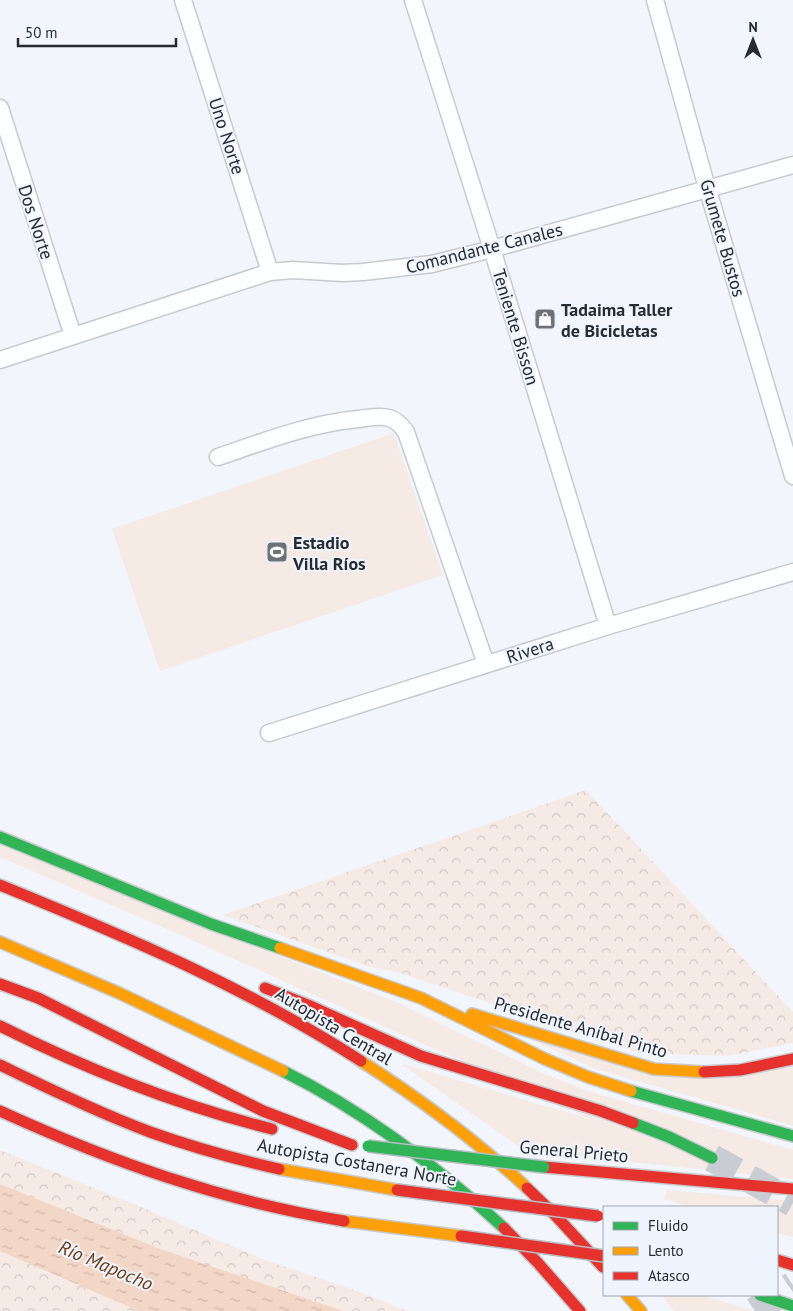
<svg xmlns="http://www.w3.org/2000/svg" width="793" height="1311" viewBox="0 0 793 1311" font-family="'PT Sans',sans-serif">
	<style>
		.grass { fill: #f6eae5 }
		.forest { fill: url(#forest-crowns) }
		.water { fill: url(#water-ripples) }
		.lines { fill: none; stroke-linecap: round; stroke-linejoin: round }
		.highway-tunnel { stroke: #c9cdd3; stroke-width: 28; stroke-dasharray: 28 14; stroke-linecap: butt }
		.street-casing { stroke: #c6cacf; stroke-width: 19 }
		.fast-casing { stroke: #c6cacf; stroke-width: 14 }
		.slow-casing { stroke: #c6cacf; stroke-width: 14 }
		.jam-casing { stroke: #c6cacf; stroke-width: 14 }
		.street { stroke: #fdfeff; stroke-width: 16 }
		.fast { stroke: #30b455; stroke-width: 11 }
		.slow { stroke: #ff9f0a; stroke-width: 11 }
		.jam { stroke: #e5322d; stroke-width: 11 }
		.fast-bridge-casing { stroke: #b5bcc6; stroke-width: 14; stroke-linecap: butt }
		.jam-bridge-casing { stroke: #b5bcc6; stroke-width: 14; stroke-linecap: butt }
		.fast-bridge { stroke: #30b455; stroke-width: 11 }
		.jam-bridge { stroke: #e5322d; stroke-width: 11 }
		.labels { text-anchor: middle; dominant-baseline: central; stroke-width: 4; stroke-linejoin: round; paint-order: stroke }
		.street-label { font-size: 18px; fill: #272b31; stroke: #eff5ff }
		.poi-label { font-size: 18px; font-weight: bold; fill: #272b31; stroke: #eff5ff; text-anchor: start }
		.water-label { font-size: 19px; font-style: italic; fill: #6d3914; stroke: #eff5ff }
	</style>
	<defs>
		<pattern id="forest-crowns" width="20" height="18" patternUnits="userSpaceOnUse" patternTransform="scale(1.25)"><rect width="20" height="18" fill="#f6eae5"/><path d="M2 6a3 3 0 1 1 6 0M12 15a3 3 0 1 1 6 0" fill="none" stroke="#d3c9c5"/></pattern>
		<pattern id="water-ripples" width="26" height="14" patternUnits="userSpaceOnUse" patternTransform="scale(1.25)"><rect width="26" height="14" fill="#f2d6c6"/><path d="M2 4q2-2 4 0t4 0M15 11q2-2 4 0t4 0" fill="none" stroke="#d0b8ab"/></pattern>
	</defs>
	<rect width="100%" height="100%" fill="#f2f6fc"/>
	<path class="grass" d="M394,433L443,575L160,671L112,529Z
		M0,845L401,1004L540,1072L591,1092L793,1150V1179L525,1151L400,1063L593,1120L178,934L0,857Z
		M519,1034L650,1073L793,1067V1126L596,1069Z
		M667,1190L793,1201V1237L777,1233V1207H691L664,1199Z
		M662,1295H701L754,1311H673Z"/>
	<path class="forest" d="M586,790L793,1012V1043L728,1056L639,1053L397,972L370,967L223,915Z
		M0,1150L141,1207L265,1260L366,1294L407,1311H0Z"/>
	<path class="water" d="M0,1184L160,1249L343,1311H139L0,1251Z"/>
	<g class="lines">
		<path class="highway-tunnel" d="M712,1158L793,1203
			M755,1311L793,1285"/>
		<g class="street-casing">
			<path id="street" d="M183,0L270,272
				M413,0L492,249L608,626
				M655,0L704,177L793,476
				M0,108L73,336
				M0,360L270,272L293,270L343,273L363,272L432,264L492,249L793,165
				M218,457C265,441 308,424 358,419C368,418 379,415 389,418C396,420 402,426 406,432L486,664
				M269,733L608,626L793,572"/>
		</g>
		<g class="fast-casing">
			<path id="fast" d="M0,837L211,924L280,948
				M283,1071C363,1111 438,1167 504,1228
				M631,1091L793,1136
				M633,1123L669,1137L712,1158
				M760,1295L793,1306"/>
		</g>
		<g class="slow-casing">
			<path id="slow" d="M0,942L119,993L283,1071
				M280,948L421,998L545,1059L588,1077L631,1091
				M472,1014L654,1069L704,1072
				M361,1061C420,1099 476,1140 527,1188
				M279,1169L397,1190
				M344,1221L461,1236
				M627,1295L641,1311"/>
		</g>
		<g class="jam-casing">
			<path id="jam" d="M0,885C125,936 248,988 361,1061
				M0,984L38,998L263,1111L352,1145
				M265,988L308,1005L421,1056L601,1111L633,1123
				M0,1026C88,1070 177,1105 272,1129
				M0,1065C49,1089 99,1113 150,1132C192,1147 235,1159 279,1169
				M704,1072L740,1070L793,1059
				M0,1111C112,1162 222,1201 344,1221
				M544,1167L793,1189
				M527,1188L555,1215L603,1267
				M504,1228L538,1263L580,1311
				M777,1260L793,1265"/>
		</g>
		<use href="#street" class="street"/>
		<use href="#fast" class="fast"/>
		<use href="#slow" class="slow"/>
		<use href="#jam" class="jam"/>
		<g class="fast-bridge-casing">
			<path id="fast-bridge" d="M368,1146L544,1167"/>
		</g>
		<g class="jam-bridge-casing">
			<path id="jam-bridge" d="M397,1190L598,1216
				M461,1236L604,1256"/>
		</g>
		<use href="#fast-bridge" class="fast-bridge"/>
		<use href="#jam-bridge" class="jam-bridge"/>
	</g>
	<defs>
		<g id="shop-square" transform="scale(1.125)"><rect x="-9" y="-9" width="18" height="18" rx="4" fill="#6e7278" stroke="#eff5ff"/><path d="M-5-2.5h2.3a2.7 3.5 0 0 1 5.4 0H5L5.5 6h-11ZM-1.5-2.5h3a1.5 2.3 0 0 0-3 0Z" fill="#fff"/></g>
		<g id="stadium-square" transform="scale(1.125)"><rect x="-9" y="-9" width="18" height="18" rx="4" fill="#6e7278" stroke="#eff5ff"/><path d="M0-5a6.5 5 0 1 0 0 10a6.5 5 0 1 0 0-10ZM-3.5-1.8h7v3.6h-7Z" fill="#fff"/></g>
	</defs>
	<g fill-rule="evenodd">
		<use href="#shop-square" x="545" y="319"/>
		<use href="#stadium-square" x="277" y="552"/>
	</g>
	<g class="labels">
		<g class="street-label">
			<text transform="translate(227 136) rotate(72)">Uno Norte</text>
			<text transform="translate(36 222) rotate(72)">Dos Norte</text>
			<text transform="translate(723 238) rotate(74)">Grumete Bustos</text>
			<text transform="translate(484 248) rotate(-14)">Comandante Canales</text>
			<text transform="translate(516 327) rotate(73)">Teniente Bisson</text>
			<text transform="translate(530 650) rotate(-18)">Rivera</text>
			<text transform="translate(334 1026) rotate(31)">Autopista Central</text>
			<text transform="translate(581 1027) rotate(16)">Presidente Aníbal Pinto</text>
			<text transform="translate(574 1151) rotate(5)">General Prieto</text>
			<text transform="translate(357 1162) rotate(10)">Autopista Costanera Norte</text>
		</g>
		<g class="poi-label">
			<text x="561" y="309">Tadaima Taller<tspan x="561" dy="21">de Bicicletas</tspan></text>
			<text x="293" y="542">Estadio<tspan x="293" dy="21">Villa Ríos</tspan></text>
		</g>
		<g class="water-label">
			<text transform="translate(106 1265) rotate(23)">Río Mapocho</text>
		</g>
	</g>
	<rect x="603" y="1206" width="175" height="90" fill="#eff5ff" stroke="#9fa4ad"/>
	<rect x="613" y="1222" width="25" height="8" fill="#30b455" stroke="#9fa4ad"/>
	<text x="648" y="1231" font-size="15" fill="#272b31">Fluido</text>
	<rect x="613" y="1247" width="25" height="8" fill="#ff9f0a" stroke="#9fa4ad"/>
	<text x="648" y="1256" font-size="15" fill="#272b31">Lento</text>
	<rect x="613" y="1272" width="25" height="8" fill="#e5322d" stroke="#9fa4ad"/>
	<text x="648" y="1281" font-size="15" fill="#272b31">Atasco</text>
	<g transform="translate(753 40)" stroke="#eff5ff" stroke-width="4" paint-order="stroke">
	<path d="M0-4L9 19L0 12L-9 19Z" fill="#272b31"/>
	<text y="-8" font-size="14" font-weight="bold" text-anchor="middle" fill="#272b31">N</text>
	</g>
	<path d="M18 38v8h158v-8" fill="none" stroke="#272b31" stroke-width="2.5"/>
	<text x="25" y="38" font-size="15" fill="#272b31" stroke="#eff5ff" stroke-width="4" paint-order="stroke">50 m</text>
</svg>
